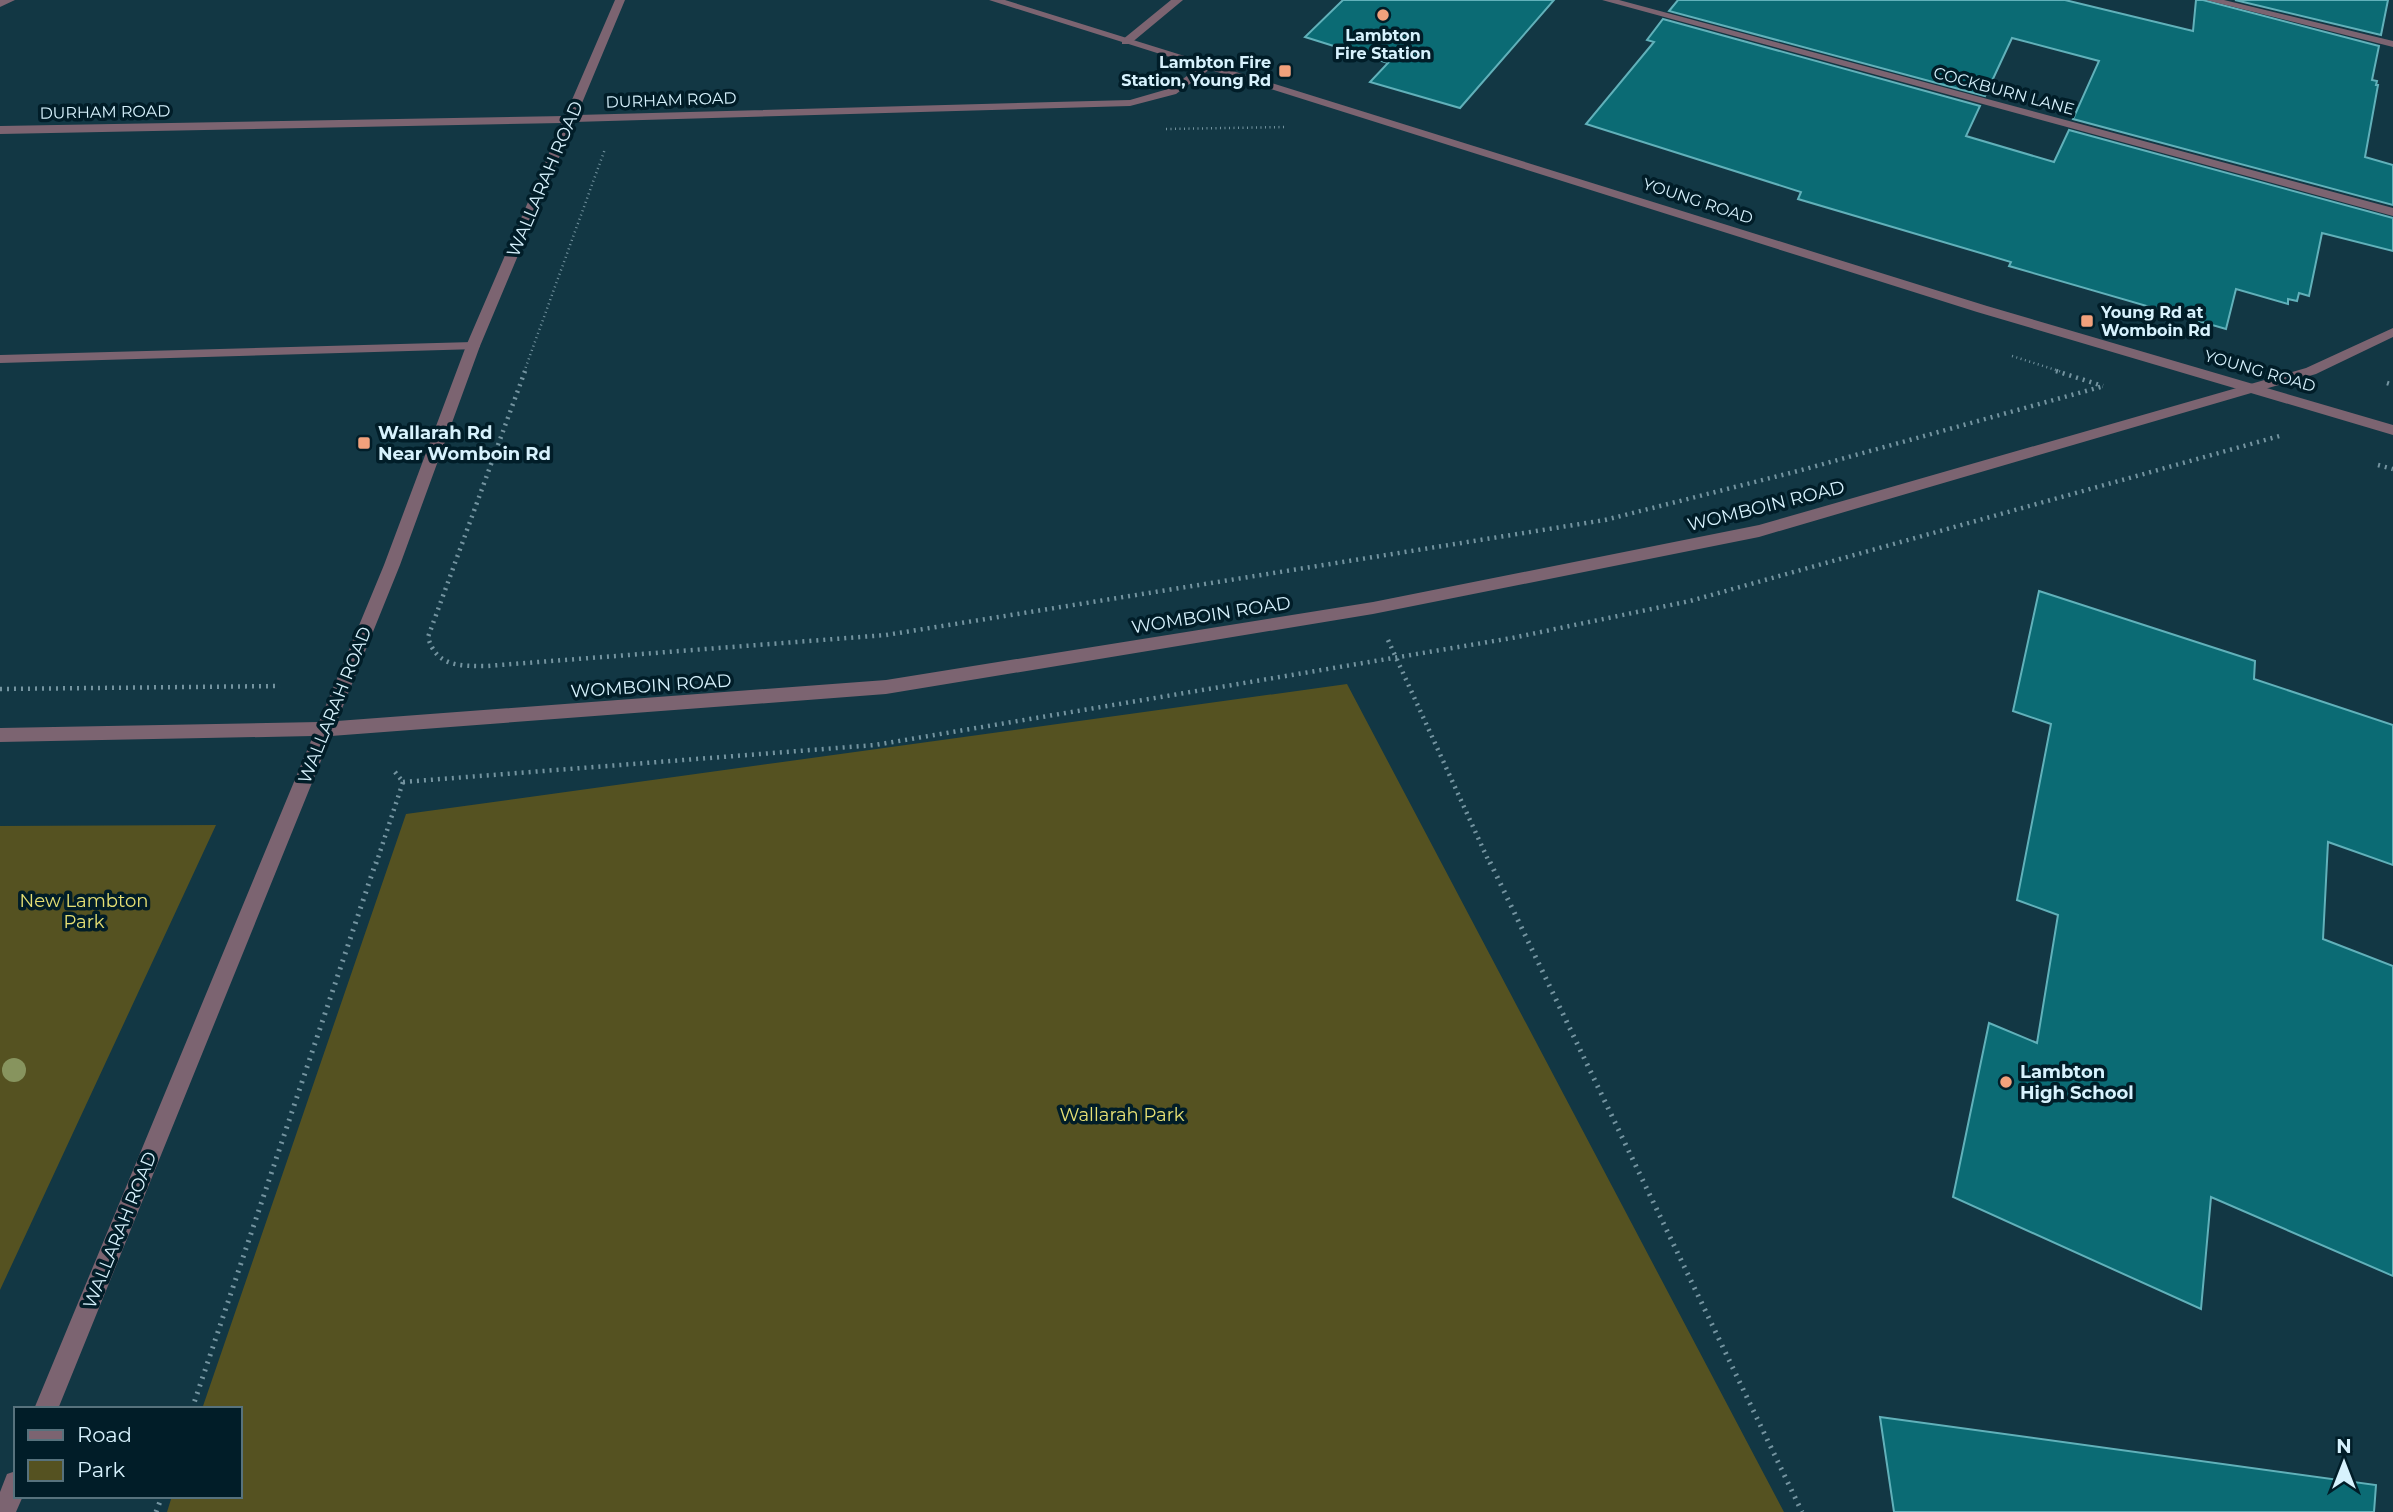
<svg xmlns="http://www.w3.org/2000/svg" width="2393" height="1512" viewBox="0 0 2393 1512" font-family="Montserrat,sans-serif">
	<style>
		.green { fill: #555221 }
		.building { fill: #0b6b74; stroke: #61b1ba; stroke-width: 2 }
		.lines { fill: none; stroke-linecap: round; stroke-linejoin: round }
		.path-far2 { stroke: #7494a0; stroke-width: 2.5; stroke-dasharray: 1 3.5; stroke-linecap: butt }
		.path-far1 { stroke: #7494a0; stroke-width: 4.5; stroke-dasharray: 2 5; stroke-linecap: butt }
		.path { stroke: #7494a0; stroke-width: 5; stroke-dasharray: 2 6; stroke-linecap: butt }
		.service { fill: #7c6471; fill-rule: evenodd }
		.minor { fill: #7c6471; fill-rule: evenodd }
		.tertiary { fill: #7c6471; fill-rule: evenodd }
		.tree { fill: #87945e }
		.poi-dot { fill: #f1a17c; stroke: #011d28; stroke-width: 2.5 }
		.labels { text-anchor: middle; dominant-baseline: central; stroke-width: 7; stroke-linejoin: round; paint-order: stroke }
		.far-poi-label { font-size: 16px; font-weight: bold; fill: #d7f2fd; stroke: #011d28 }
		.far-street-label { font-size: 16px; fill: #d7f2fd; stroke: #011d28 }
		.street-label { font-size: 18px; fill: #d7f2fd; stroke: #011d28 }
		.poi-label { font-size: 18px; font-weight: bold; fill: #d7f2fd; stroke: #011d28; text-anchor: start }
		.park-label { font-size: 18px; fill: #e6e074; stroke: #011d28 }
	</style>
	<rect width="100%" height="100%" fill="#123744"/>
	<path class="green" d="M1347,684L1784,1512H167L172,1496H240V1409H202L406,814Z
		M216,825L0,1290V826Z"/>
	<path class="building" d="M1343,0H1554L1460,108L1370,82L1388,63L1305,37Z
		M1678,0H2065L2193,31L2196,0H2203L2379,46L2372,80L2377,81L2376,85H2378L2365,157L2393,165V205L2073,119L2099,61L2012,38L1985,96L1669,11Z
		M2235,0H2388L2381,35Z
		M1663,19L1980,106L1966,136L2054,162L2069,130L2393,218V251L2322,233L2309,296L2299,293L2297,301L2288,299V304L2236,289L2226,329L2009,266L2011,262L1798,199L1801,192L1586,124L1654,42L1647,40Z
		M2039,591L2255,661L2254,679L2393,725V865L2328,842L2323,939L2393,966V1276L2211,1197L2201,1309L1953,1197L1989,1023L2037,1043L2058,915L2017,900L2051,724L2013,711Z
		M1880,1417L2376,1485L2374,1512H1894Z"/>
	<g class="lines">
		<path class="path-far2" d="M1166,129L1287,127
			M2012,356L2062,372
			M524,372L605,149"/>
		<path class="path-far1" d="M525,371L428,637C436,667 460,666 487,666L886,635L1605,520L1798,471L2104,386
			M2056,371L2103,386
			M2387,383L2393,385
			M2378,465L2393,469
			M1388,640L1490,864
			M0,689L280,686
			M395,772L403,782
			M403,782L875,745L1512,638L1690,601L2283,435
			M376,864L403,782"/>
		<path class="path" d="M1490,862L1802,1512
			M192,1409L376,862
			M156,1512L162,1496"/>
		<path class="service" d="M1602,0H1619L2393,208V216Z
			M473,342L480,346L478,349L0,363V355Z"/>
		<path class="minor" d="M0,0H15L0,7Z
			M615,0H625L577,115L1130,100L1168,89L1203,65L1213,67L1176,94L1130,106L574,122L480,346L400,565L337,721L886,680L1373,602L1759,525L2306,368L2393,328V337L2316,374L1759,537L1373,614L886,694L331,736L58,1409H34L313,736L0,742V728L319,722L384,565L466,346L562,123L0,134V126L565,116Z
			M1171,0H1183L1130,44H1122V40Z
			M2206,0H2224L2393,41V47Z
			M16,1471V1496H23L16,1512H0V1492L7,1474Z"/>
		<path class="tertiary" d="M989,0H1005L1987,306L2393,425V435L1977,312Z"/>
	</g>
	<circle class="tree" cx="14" cy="1070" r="12"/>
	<g class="poi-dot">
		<circle cx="1383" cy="15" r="7"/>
		<rect x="1278" y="64" width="14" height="14" rx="3.5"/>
		<rect x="2080" y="314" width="14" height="14" rx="3.5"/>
		<rect x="357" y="436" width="14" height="14" rx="3.5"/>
		<circle cx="2006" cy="1082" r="7"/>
	</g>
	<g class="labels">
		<g class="far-poi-label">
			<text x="1383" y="35">Lambton<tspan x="1383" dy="18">Fire Station</tspan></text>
			<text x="1271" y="62" text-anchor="end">Lambton Fire<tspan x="1271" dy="18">Station, Young Rd</tspan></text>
			<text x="2101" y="312" text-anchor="start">Young Rd at<tspan x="2101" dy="18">Womboin Rd</tspan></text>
		</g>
		<g class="far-street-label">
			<text transform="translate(2004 91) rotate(15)">COCKBURN LANE</text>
			<text transform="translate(671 100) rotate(-2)">DURHAM ROAD</text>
			<text transform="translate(105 112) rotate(-1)">DURHAM ROAD</text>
			<text transform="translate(1698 201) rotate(18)">YOUNG ROAD</text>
			<text transform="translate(2260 371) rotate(16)">YOUNG ROAD</text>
		</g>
		<g class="street-label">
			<text transform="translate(545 179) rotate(-67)">WALLARAH ROAD</text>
			<text transform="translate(1766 506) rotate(-14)">WOMBOIN ROAD</text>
			<text transform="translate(1211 615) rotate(-9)">WOMBOIN ROAD</text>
			<text transform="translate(651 686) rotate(-4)">WOMBOIN ROAD</text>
			<text transform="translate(335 705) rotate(-68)">WALLARAH ROAD</text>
			<text transform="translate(120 1230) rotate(-68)">WALLARAH ROAD</text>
		</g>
		<g class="poi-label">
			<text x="378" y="433">Wallarah Rd<tspan x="378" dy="21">Near Womboin Rd</tspan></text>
			<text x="2020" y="1072">Lambton<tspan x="2020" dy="21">High School</tspan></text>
		</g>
		<g class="park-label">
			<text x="84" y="901">New Lambton<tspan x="84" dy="21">Park</tspan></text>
			<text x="1122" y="1115">Wallarah Park</text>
		</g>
	</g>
	<rect x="14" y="1407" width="228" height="91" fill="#011d28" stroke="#57727d" stroke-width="2"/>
	<rect x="28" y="1430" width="35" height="10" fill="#7c6471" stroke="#57727d" stroke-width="2"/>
	<text x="77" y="1442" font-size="21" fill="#d7f2fd">Road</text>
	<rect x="28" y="1460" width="35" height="21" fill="#555221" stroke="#57727d" stroke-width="2"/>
	<text x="77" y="1477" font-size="21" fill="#d7f2fd">Park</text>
	<g transform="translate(2344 1463)" stroke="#011d28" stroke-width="5" paint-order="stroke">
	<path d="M0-5L12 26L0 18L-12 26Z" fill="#d7f2fd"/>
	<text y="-10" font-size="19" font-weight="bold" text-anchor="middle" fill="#d7f2fd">N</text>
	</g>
</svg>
